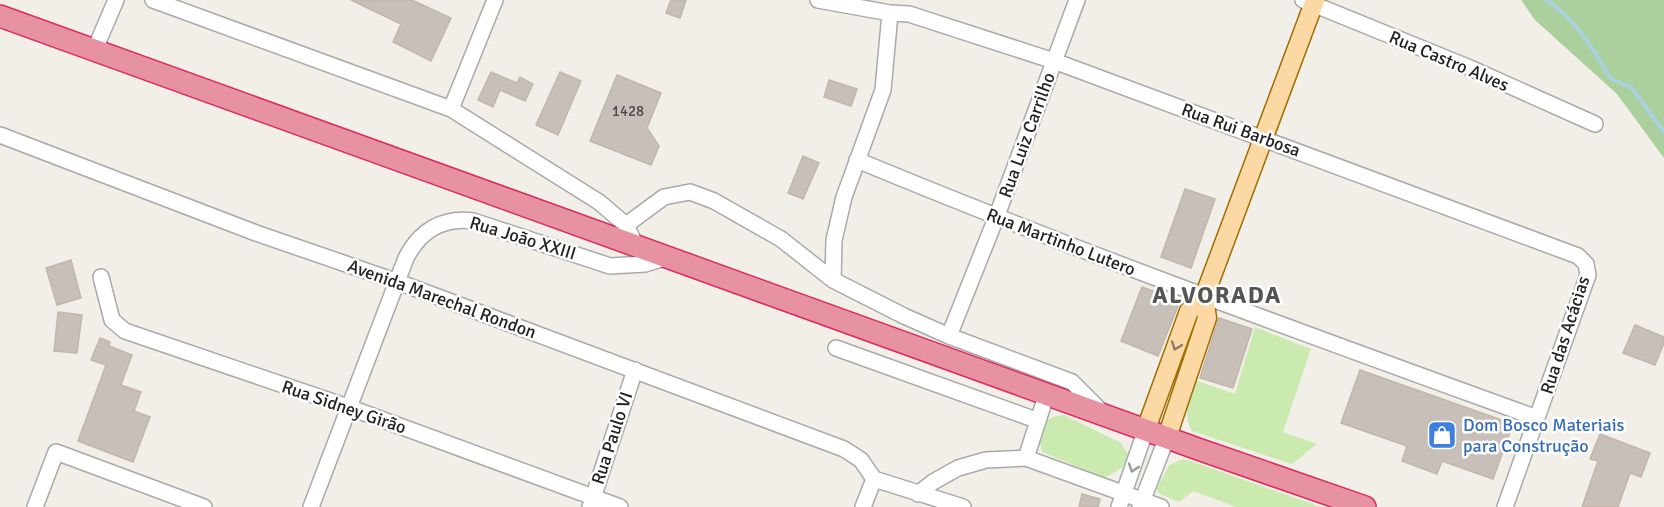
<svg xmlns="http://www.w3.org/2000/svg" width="1664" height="507" viewBox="0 0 1664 507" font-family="Signika,sans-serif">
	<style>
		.grass { fill: #cbeab0 }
		.forest { fill: #abd09e }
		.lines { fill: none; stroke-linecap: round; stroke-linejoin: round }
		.stream { stroke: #aad1de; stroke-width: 4 }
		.building { fill: #c7bfb8; stroke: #c3b6ab; stroke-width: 1.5 }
		.minor-casing { stroke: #a9a9a9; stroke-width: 18 }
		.major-casing { stroke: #9e6e01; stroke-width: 21 }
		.highway-casing { stroke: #db2b62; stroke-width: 24 }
		.minor { stroke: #fff; stroke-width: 15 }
		.major { stroke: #fbd8a4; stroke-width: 18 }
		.highway { stroke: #e792a0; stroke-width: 21 }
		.oneway { stroke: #8e7d63 }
		.oneway2 { stroke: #9c9c9c }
		.labels { text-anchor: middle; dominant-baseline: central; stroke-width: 5; stroke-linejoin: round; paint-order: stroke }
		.number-label { font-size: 15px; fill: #4b4948 }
		.street-label { font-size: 18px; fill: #222; stroke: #fff }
		.shop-label { font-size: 18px; fill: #366cbe; stroke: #fff; text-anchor: start }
		.district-label { font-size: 24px; font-weight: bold; letter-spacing: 1.5px; fill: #555; stroke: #fff }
	</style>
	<rect width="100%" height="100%" fill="#f2efe9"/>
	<path class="grass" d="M1255,327L1311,349L1283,432L1317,444L1292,464L1192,431C1182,415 1190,397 1195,380L1235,394Z
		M1064,415L1121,443L1128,454L1123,467L1105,478L1042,452C1036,429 1040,418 1064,415Z
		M1183,459L1194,462L1321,507H1236L1193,491L1179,502L1158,493L1157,488L1169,465Z"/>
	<path class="forest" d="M1521,0H1664V158L1617,94L1535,20Z"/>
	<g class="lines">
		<path class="stream" d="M1546,0C1576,19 1593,49 1611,79L1631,87L1664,132"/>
	</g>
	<path class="building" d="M351,0H412L451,18L431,61L393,42L401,24Z
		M671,0H686L680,18L666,13Z
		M491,72L517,83L520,77L533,84L525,101L500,90L493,107L478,100Z
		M560,72L581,81L558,135L536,125Z
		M617,75L661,93L647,128L659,146L651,165L590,141Z
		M829,80L857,89L851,106L824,97Z
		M803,156L819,163L803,199L788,193Z
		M1185,189L1215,199L1191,268L1161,257Z
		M71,260L81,298L57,305L46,268Z
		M1142,287L1180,301L1158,356L1121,341Z
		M58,312L82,315L77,353L54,351Z
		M1219,318L1252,329L1233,388L1200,378Z
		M1635,325L1664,337V343L1655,365L1623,353Z
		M100,338L110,342L109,346L132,355L121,385L141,392L134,411L150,417L133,462L78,441L106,365L91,360Z
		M1360,370L1513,424L1493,479L1442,461L1437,474L1402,461L1407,446L1341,423Z
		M1600,434L1650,453L1641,477L1630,473L1618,507H1582L1598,461L1590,459Z
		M1082,494L1100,499L1098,507H1079Z"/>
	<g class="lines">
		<g class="minor-casing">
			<path id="minor" d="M153,0L451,109L599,202L626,225L636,246
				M818,0L890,13L909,14L1054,61L1578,256L1586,264L1588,275L1505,507
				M1303,0L1470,68L1595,124
				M95,49L116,0
				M451,109L495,0
				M0,135L256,233L398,282L844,449L861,460L874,479
				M857,160C1081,253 1309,335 1537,418
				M626,225L664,197L690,192L714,201L781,239L833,280L904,316L949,336L1072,382L1102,412
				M101,277L112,320L125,331L348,407L620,507
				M833,280L834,240L844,197L883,90L890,13
				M949,336L996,218L1077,0
				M836,348L1036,420
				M1026,458L1047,393
				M874,479L963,507
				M918,494L933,482L958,468L986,460L1026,458L1161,507
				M35,507L56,452L204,507
				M311,507L406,258C420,231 442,217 473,221L610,266L645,264L668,257
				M590,507L635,370
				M863,507L874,479
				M1119,507L1146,429
				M1140,507L1167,437"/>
		</g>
		<g class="major-casing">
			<path id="major" d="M1146,429L1189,311L1204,297L1315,0
				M1167,437L1207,318L1204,297"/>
		</g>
		<g class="highway-casing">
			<path id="highway" d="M0,16L1198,449L1365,507"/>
		</g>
		<use href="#minor" class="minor"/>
		<use href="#major" class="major"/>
		<use href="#highway" class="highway"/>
	</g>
	<defs><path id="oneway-chevron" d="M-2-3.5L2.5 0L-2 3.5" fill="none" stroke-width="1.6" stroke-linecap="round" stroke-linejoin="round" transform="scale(1.5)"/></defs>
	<use class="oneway" href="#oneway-chevron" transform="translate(1176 346) rotate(110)"/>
	<use class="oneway2" href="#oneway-chevron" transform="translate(1133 468) rotate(109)"/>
	<defs>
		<g id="shop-square" transform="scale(1.5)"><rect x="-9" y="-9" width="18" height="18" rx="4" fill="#3f7fe0" stroke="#fff"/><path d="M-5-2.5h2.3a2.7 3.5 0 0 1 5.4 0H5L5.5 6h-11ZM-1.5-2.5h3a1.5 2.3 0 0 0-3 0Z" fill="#fff"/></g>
	</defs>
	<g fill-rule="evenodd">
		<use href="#shop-square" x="1442" y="435"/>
	</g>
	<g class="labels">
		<g class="number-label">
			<text x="628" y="111">1428</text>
		</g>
		<g class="street-label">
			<text transform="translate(1449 61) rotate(23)">Rua Castro Alves</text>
			<text transform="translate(1241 130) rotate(20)">Rua Rui Barbosa</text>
			<text transform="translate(1027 135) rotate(-70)">Rua Luiz Carrilho</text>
			<text transform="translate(523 238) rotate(17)">Rua João XXIII</text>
			<text transform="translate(1061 242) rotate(21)">Rua Martinho Lutero</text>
			<text transform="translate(442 299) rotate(20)">Avenida Marechal Rondon</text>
			<text transform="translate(1565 335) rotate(-72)">Rua das Acácias</text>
			<text transform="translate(344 407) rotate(19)">Rua Sidney Girão</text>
			<text transform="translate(612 438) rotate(-72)">Rua Paulo VI</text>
		</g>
		<g class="shop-label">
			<text x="1463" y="425">Dom Bosco Materiais<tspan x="1463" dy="21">para Construção</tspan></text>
		</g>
		<g class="district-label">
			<text x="1217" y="295">ALVORADA</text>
		</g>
	</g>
</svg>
